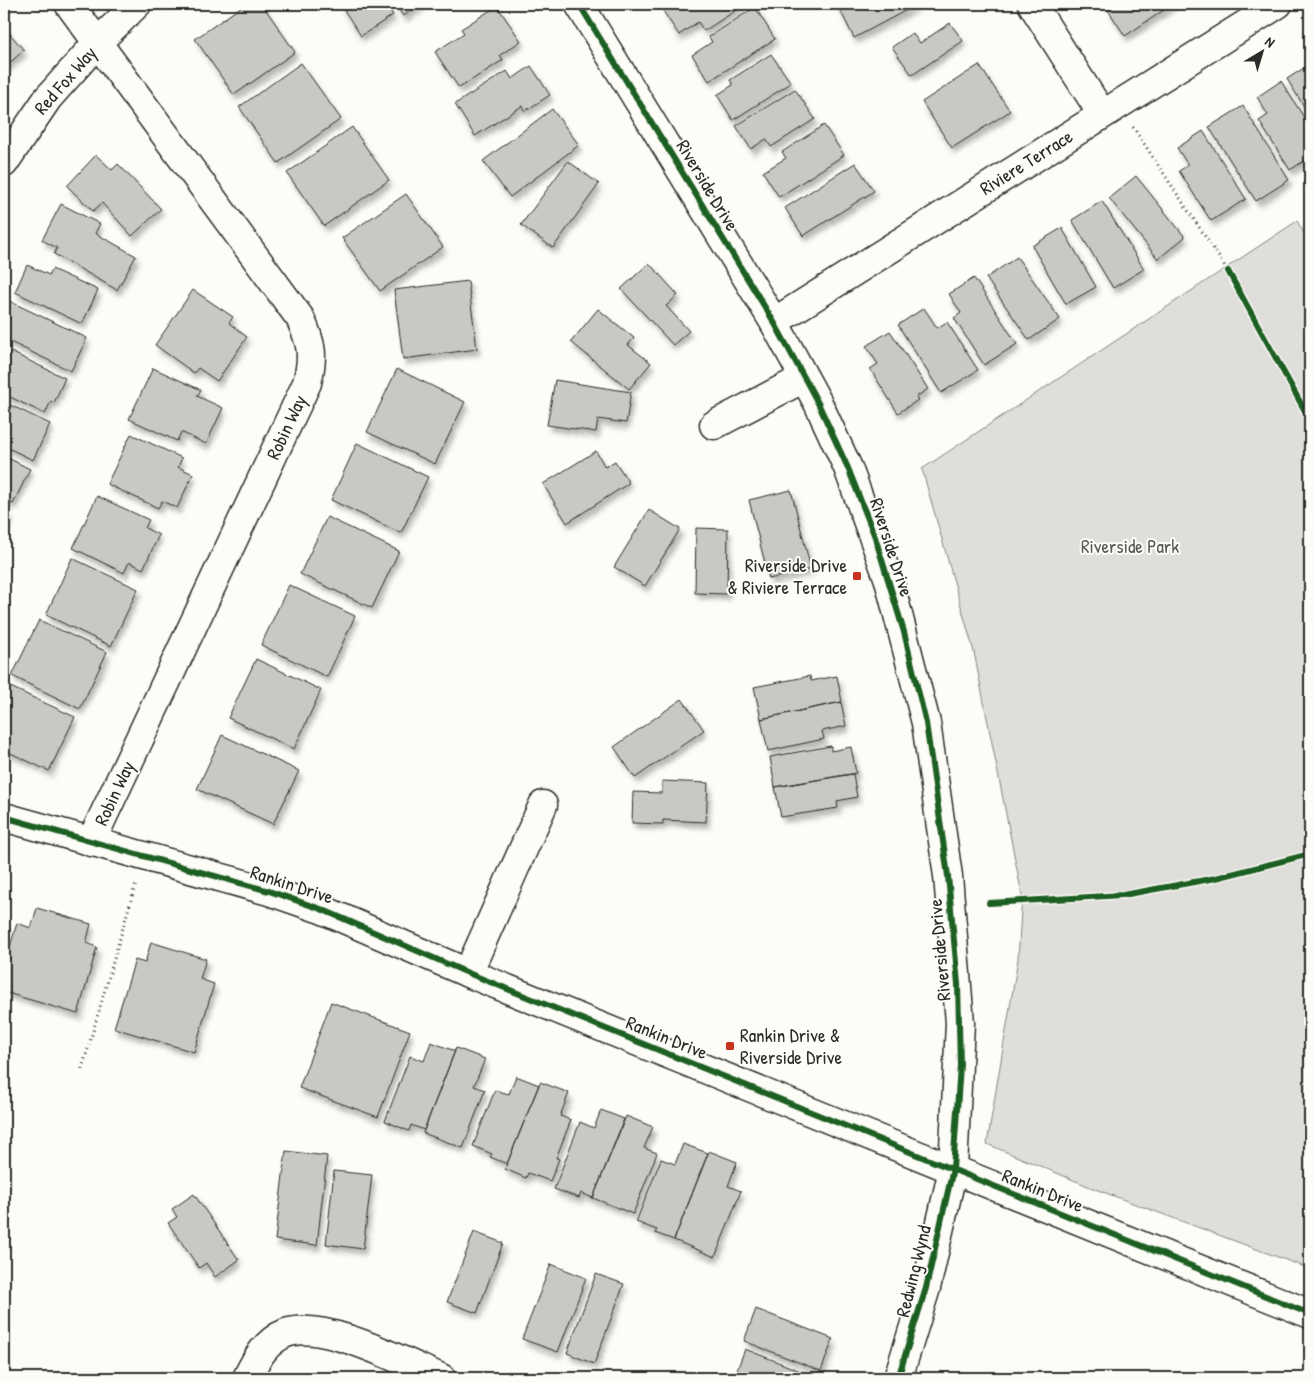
<svg xmlns="http://www.w3.org/2000/svg" width="1314" height="1382" viewBox="0 0 1314 1382" font-family="'Patrick Hand',sans-serif">
	<style>
		.green { fill: #dfdeda; stroke: #858482 }
		.building { fill: #c9c8c4; stroke: #2b2b2b; filter: url(#shadow) }
		.lines { fill: none; stroke-linecap: round; stroke-linejoin: round }
		.street-casing { stroke: #2b2b2b; stroke-width: 31 }
		.secondary-casing { stroke: #2b2b2b; stroke-width: 31 }
		.path { stroke: #2b2b2b; stroke-width: 3; stroke-dasharray: 1 4; stroke-linecap: butt }
		.street { stroke: #fdfcf7; stroke-width: 28 }
		.secondary { stroke: #fdfcf7; stroke-width: 28 }
		.cycleway-casing { stroke: #fdfcf7; stroke-width: 9 }
		.cycleway { stroke: #1b5e20; stroke-width: 6 }
		.poi-dot { fill: #c8321e; stroke: #fdfcf7; stroke-width: 2 }
		.labels { text-anchor: middle; dominant-baseline: central; stroke-width: 4; stroke-linejoin: round; paint-order: stroke }
		.street-label { font-size: 19px; fill: #2b2b2b; stroke: #fdfcf7 }
		.park-label { font-size: 19px; fill: #585857; stroke: #fdfcf7 }
		.poi-label { font-size: 19px; fill: #2b2b2b; stroke: #fdfcf7; text-anchor: end }
	</style>
	<defs>
		<filter id="shadow"><feDropShadow dx="3" dy="5.5" stdDeviation="2.5" flood-color="#0004"/></filter>
	</defs>
	<rect width="100%" height="100%" fill="#fdfcf7"/>
	<filter id="ink" filterUnits="userSpaceOnUse"><feTurbulence type="fractalNoise" baseFrequency=".02" numOctaves="2"/><feDisplacementMap in="SourceGraphic" scale="10" xChannelSelector="R" yChannelSelector="G"/><feConvolveMatrix kernelMatrix="1 2 1 2 8 2 1 2 1" color-interpolation-filters="sRGB"/></filter>
	<g filter="url(#ink)">
		<path class="green" d="M1297,221L1310,243V1269L1095,1189L987,1144L1018,959L1022,895L974,652L922,469Z"/>
		<path class="building" d="M245,4H262L295,52L234,95L195,39Z
			M340,4H386L393,15L361,36Z
			M395,4H423L403,16Z
			M674,4H739L741,7L704,31L698,22L679,35L663,11Z
			M837,4H918L854,38Z
			M1118,4H1173L1125,36L1108,10Z
			M497,6L521,41L500,55L503,60L459,88L435,52L464,33L461,29Z
			M755,7L775,39L709,81L692,55L712,42L709,37Z
			M950,23L963,41L912,75L892,47L912,33L920,43Z
			M4,27L24,50L4,68Z
			M771,54L791,83L733,120L717,95L733,85L730,80Z
			M301,63L341,119L278,163L239,107Z
			M1310,64V116L1287,79Z
			M979,65L1010,111L952,148L922,102Z
			M531,66L550,95L525,111L522,106L475,136L455,104L507,71L512,79Z
			M1281,81L1310,127V157L1290,170L1259,121L1268,115L1257,97Z
			M795,89L815,119L771,147L766,139L751,149L736,126Z
			M1243,106L1289,180L1256,201L1209,127Z
			M552,109L579,145L510,197L483,161Z
			M824,125L844,155L779,197L763,172L786,158L782,152Z
			M352,127L389,180L324,226L287,173Z
			M1203,131L1246,199L1211,221L1179,171L1188,165L1177,148Z
			M96,155L112,170L118,164L161,209L132,236L102,203L93,211L67,186Z
			M568,161L599,184L553,248L521,225Z
			M855,163L874,191L803,236L785,208Z
			M1136,176L1185,237L1158,259L1109,198Z
			M406,194L443,247L380,291L342,238Z
			M1102,201L1144,269L1113,288L1072,220Z
			M61,204L100,224L95,233L136,256L117,290L54,254L57,248L42,240Z
			M1062,228L1096,287L1066,304L1032,246Z
			M1017,257L1060,319L1029,340L986,278Z
			M649,263L678,295L666,306L689,331L673,345L621,289Z
			M27,265L49,275L52,269L98,290L82,324L15,292Z
			M974,278L1017,344L984,365L954,318L961,313L949,294Z
			M468,281L477,349L403,359L394,290Z
			M193,290L233,317L229,323L247,337L217,381L198,368L194,373L155,345Z
			M9,301L87,338L71,371L4,339V312Z
			M924,308L937,328L947,322L978,370L941,393L898,325Z
			M598,309L634,338L628,345L651,363L629,389L571,342Z
			M890,331L928,389L916,397L918,400L898,413L870,369L878,364L866,346Z
			M11,352L65,378L54,403L51,401L45,414L4,394V359L7,360Z
			M153,368L201,390L197,396L223,408L206,444L181,432L177,441L129,419Z
			M397,369L465,402L435,464L367,432Z
			M555,380L631,392L626,423L598,419L596,432L547,425Z
			M4,402L50,424L33,460L4,446Z
			M131,434L182,458L178,467L193,474L177,508L162,501L158,508L107,484Z
			M357,443L428,477L401,533L331,500Z
			M596,451L605,467L615,461L629,483L567,523L543,484Z
			M4,456L30,469L13,504L4,500Z
			M791,490L811,569L769,579L749,500Z
			M97,496L149,520L145,528L159,535L143,569L129,562L124,573L73,548Z
			M649,510L680,529L645,586L614,567Z
			M4,511L10,514L4,528Z
			M327,517L399,551L372,608L300,574Z
			M696,528L728,529L727,594L695,593Z
			M72,558L138,589L111,646L46,615Z
			M289,585L355,616L327,677L261,645Z
			M39,620L107,652L80,709L12,676Z
			M256,659L321,690L294,749L228,718Z
			M810,676L811,681L837,676L842,702L761,719L754,687Z
			M4,684L75,717L49,771L4,750Z
			M682,699L704,730L635,778L614,747Z
			M841,702L846,726L822,731L824,739L768,751L761,719Z
			M222,735L299,771L273,824L197,789Z
			M831,746V751L851,747L856,773L775,787L770,757Z
			M853,774L857,797L837,801L838,808L781,817L775,787Z
			M662,781L708,783L706,822L663,820V824L632,823L633,792L662,793Z
			M37,908L91,924L86,943L97,947L78,1014L4,992V967L17,923L31,928Z
			M151,942L206,959L200,979L214,984L194,1052L114,1028L135,960L145,963Z
			M331,1002L410,1031L378,1117L299,1088Z
			M431,1042L455,1051L424,1130L411,1125L409,1131L385,1121L410,1056L424,1061Z
			M456,1048L485,1059L474,1086L485,1090L463,1148L423,1133Z
			M516,1076L539,1085L507,1164L490,1157L492,1154L473,1146L495,1090L509,1094Z
			M540,1082L569,1093L560,1116L571,1120L556,1158L559,1159L550,1181L528,1173L526,1178L505,1169Z
			M601,1110L624,1119L593,1198L581,1193L579,1198L554,1189L580,1122L594,1128Z
			M626,1116L653,1127L644,1148L657,1153L633,1214L593,1198Z
			M683,1144L708,1153L674,1240L655,1233L657,1230L636,1222L661,1159L675,1164Z
			M286,1151L327,1156L317,1245L275,1240Z
			M709,1151L737,1162L728,1186L741,1191L715,1257L674,1240Z
			M334,1171L372,1175L363,1249L326,1244Z
			M194,1194L239,1260L215,1277L206,1263L199,1268L168,1223L177,1217L172,1209Z
			M474,1232L503,1243L477,1313L447,1302Z
			M551,1264L586,1278L558,1352L522,1339Z
			M596,1274L624,1284L594,1364L567,1353Z
			M756,1309L833,1339L821,1371L744,1341Z
			M745,1349L818,1378H734Z"/>
		<g class="lines">
			<g class="street-casing">
				<path id="street" d="M69,4L300,318C312,344 314,355 307,383L91,842
					M1032,4L1102,114
					M4,163L48,98L97,43L137,4
					M774,322L1278,4
					M714,425L804,378
					M468,973L543,805
					M247,1378C256,1359 266,1341 286,1333C322,1319 406,1363 441,1378
					M898,1378L926,1288L953,1169"/>
			</g>
			<g class="secondary-casing">
				<path id="secondary" d="M579,4L774,322L818,403L848,468L889,580L926,723L948,876L960,1023L953,1169
					M4,817L269,891L321,909L468,973L1310,1314"/>
			</g>
			<path class="path" d="M1133,127L1228,271
				M82,1069L136,883"/>
			<use href="#street" class="street"/>
			<use href="#secondary" class="secondary"/>
			<g class="cycleway-casing">
				<path id="cycleway" d="M579,4L774,322L818,403L848,468L875,537L904,632L926,723L948,876L958,984L960,1065L953,1169L926,1288L898,1378
					M1228,271L1310,420
					M4,817L269,891L321,909L468,973L1310,1314
					M989,903L1123,895L1216,878L1310,854"/>
			</g>
			<use href="#cycleway" class="cycleway"/>
		</g>
	</g>
	<g class="poi-dot">
		<rect x="852" y="571" width="10" height="10" rx="2.5"/>
		<rect x="725" y="1041" width="10" height="10" rx="2.5"/>
	</g>
	<g class="labels">
		<g class="street-label">
			<text transform="translate(65 80) rotate(-49)">Red Fox Way</text>
			<text transform="translate(1026 162) rotate(-32)">Riviere Terrace</text>
			<text transform="translate(708 185) rotate(59)">Riverside Drive</text>
			<text transform="translate(286 427) rotate(-65)">Robin Way</text>
			<text transform="translate(892 547) rotate(72)">Riverside Drive</text>
			<text transform="translate(114 793) rotate(-65)">Robin Way</text>
			<text transform="translate(292 884) rotate(18)">Rankin Drive</text>
			<text transform="translate(939 950) rotate(-95)">Riverside Drive</text>
			<text transform="translate(667 1037) rotate(22)">Rankin Drive</text>
			<text transform="translate(1043 1190) rotate(22)">Rankin Drive</text>
			<text transform="translate(913 1271) rotate(-76)">Redwing Wynd</text>
		</g>
		<g class="park-label">
			<text x="1130" y="546">Riverside Park</text>
		</g>
		<g class="poi-label">
			<text x="847" y="565">Riverside Drive<tspan x="847" dy="22">&amp; Riviere Terrace</tspan></text>
			<text x="740" y="1035" text-anchor="start">Rankin Drive &amp;<tspan x="740" dy="22">Riverside Drive</tspan></text>
		</g>
	</g>
	<rect width="1314" height="1382" fill="none" stroke="#fdfcf7" stroke-width="20"/>
	<rect x="10" y="10" width="1294" height="1362" fill="none" stroke="#2b2b2b" stroke-width="2" filter="url(#ink)"/>
	<g transform="translate(1262 52) rotate(38)" stroke="#fdfcf7" stroke-width="4" paint-order="stroke">
	<path d="M0-4L9 19L0 12L-9 19Z" fill="#2b2b2b"/>
	<text y="-8" font-size="14" font-weight="bold" text-anchor="middle" fill="#2b2b2b">N</text>
	</g>
</svg>
